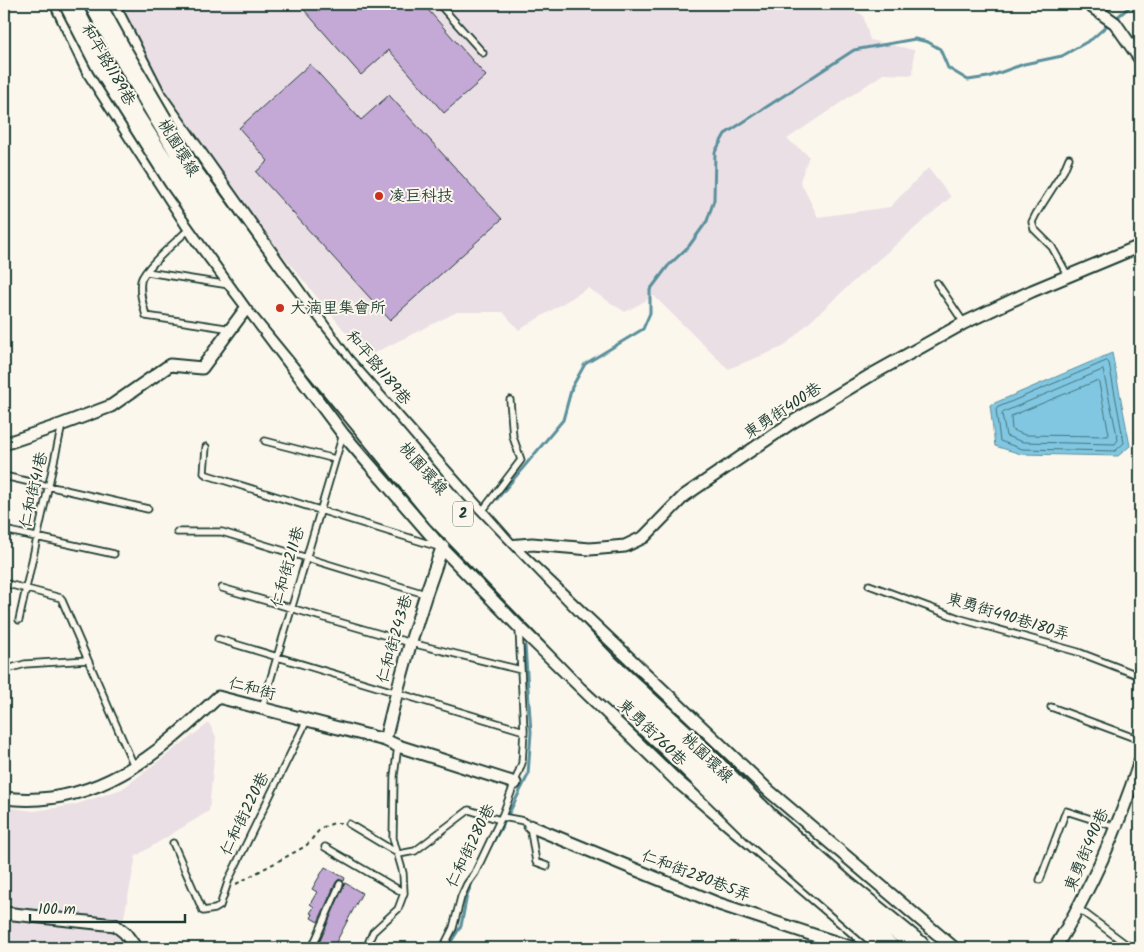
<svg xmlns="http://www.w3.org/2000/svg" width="1144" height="952" viewBox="0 0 1144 952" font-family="Kalam,'LXGW WenKai TC',sans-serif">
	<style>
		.built { fill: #eadfe5 }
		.water { fill: #81c7e2; stroke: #5a909c }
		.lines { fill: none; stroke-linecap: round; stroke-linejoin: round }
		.shore { stroke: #46747a; stroke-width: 1 }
		.stream { stroke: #5a909c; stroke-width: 3 }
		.building { fill: #c4a8d6; stroke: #1f3d34 }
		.service-casing { stroke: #1f3d34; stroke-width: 9 }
		.minor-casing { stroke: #1f3d34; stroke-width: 15 }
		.path { stroke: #1f3d34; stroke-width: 2; stroke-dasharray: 4 4; stroke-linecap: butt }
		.service { stroke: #fbf7ec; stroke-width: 5.5 }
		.minor { stroke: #fbf7ec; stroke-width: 11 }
		.motorway-bridge-casing { stroke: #1f3d34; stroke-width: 24; stroke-linecap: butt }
		.motorway-bridge { stroke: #fbf7ec; stroke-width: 20 }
		.poi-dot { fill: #c8321e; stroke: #fbf7ec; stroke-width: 2 }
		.labels { text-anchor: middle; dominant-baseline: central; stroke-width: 4; stroke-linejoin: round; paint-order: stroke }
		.shield { fill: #fbf7ec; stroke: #61756b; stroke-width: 1 }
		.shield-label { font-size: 15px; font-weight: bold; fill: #1f3d34 }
		.street-label { font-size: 16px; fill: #1f3d34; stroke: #fbf7ec }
		.poi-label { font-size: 16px; fill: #1f3d34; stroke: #fbf7ec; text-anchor: start }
	</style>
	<rect width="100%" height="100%" fill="#fbf7ec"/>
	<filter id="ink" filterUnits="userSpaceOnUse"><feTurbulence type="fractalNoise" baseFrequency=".02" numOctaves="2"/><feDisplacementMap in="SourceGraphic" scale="10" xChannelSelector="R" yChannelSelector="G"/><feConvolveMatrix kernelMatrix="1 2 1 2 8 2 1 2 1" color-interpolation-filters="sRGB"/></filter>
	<g filter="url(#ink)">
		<path class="built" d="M115,4H840L863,15L870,40L914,50L913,75L883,74L787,139L809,156L800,181L818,217L890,207L928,168L951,197L856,279L783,347L728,369L654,296L625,312L588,288L519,330L503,312H457L366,357L213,170L149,64Z
			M209,723L216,737L209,811L136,856L119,942L123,948H4V807L34,811L74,805L122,789Z"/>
		<path class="water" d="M1112,353L1130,446L1118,456L1021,454L995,446L990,405Z"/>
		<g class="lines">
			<path class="shore" d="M1107,361L1109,363L1124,443L1115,451L1022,449L1000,441L996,410L997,408Z
				M1103,370L1118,440L1115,444L1023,442L1006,436L1002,414L1004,412Z
				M1097,381L1099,383L1109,434L1108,436L1025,435L1012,430L1011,418L1012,416Z"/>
			<path class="stream" d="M1115,19L1133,4
				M497,499L563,420L572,387L585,364L643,329L650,313V290L668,266L689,246L707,221L714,200L715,152L725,134L854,50L915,39L928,42L940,49L948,68L968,80L988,77L1024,64L1062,56L1092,39L1110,23
				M508,815L528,775L531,732L525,646
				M488,851L505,821
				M447,948L461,926L467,895L474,878"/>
		</g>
		<path class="building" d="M299,4H423L486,76L444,113L389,50L361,75Z
			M310,64L361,120L389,95L502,219L390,320L256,172L268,161L239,128Z
			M325,867L345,878L344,881L339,879L336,882L318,922L311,918L313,914L310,913L314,907L310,904L317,892L312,889Z
			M345,883L362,893L333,948H317Z"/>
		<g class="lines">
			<g class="service-casing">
				<path id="service" d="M439,4L483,53
					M189,229C179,239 144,268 141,281C139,293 143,304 146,316L232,329
					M147,272L229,285
					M1068,276L1052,247L1034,229L1032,222L1036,214L1064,170L1069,158
					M937,283L964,323
					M265,441L335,459
					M206,447L204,473L207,475L442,548L452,538
					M4,476L148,509
					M480,514L521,460L513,437L510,400
					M4,530L114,554
					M177,532H222L425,594
					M4,583L61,598L134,766
					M869,585L961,619L1078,652L1140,676
					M222,588L411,643L521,670
					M19,620L62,425
					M218,639L524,731
					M4,670L25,664L88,660
					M1051,707L1140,740
					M262,708L343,434
					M502,817L524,821L530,826L536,862L547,866
					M349,824L399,854L415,851L469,810L500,820
					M173,843L203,911L215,909L220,906L229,879L307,720
					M325,847L404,893
					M1040,880L1066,811L1116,827
					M1079,909L1131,948
					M312,948L340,884
					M366,948L373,932L398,909L404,893L403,873L393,838L394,776L398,746
					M443,948L453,928L461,897L467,884L475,873L503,814L522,763L524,731L519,629"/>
			</g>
			<g class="minor-casing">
				<path id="minor" d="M56,4L88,71L197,240L343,434L442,548L519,627L677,781L871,946
					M113,4L160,96L347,360L511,546L769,791L954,948
					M1088,4L1115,23L1140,59
					M4,444L63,424L111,406L170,365L202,368L247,307
					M508,546L532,544L590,549L625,546L644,537L684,496L791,423L871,375L964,323L1032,291L1140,246
					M385,740C400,675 419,611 442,548
					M4,798C95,809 156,756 218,697L385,740L398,746L515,783
					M530,826L719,904L853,948
					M4,913L115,925L125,933L136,948
					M1055,948C1091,889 1119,826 1140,761"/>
			</g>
			<path class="path" d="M236,884L306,846L321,828L334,823H342"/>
			<use href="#service" class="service"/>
			<use href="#minor" class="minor"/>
			<g class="motorway-bridge-casing">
				<path id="motorway-bridge" d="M70,4L102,66L174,180L259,299L437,516L592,676L670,748L757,833L889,948
					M95,4L122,53L191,171L274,286L359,394L452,503L605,662L684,735L769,819L844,885L921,948"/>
			</g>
			<use href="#motorway-bridge" class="motorway-bridge"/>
		</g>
	</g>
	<g class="poi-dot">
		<circle cx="379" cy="196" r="5"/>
		<circle cx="280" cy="308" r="5"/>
	</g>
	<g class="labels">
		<rect class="shield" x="453" y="501.5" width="20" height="25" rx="4"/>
		<g class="shield-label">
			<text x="463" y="514">2</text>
		</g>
		<g class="street-label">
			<text transform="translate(108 65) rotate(60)">和平路1189巷</text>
			<text transform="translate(178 148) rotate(59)">桃園環線</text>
			<text transform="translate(378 368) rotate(50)">和平路1189巷</text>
			<text transform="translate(783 411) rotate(-33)">東勇街400巷</text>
			<text transform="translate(423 469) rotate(49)">桃園環線</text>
			<text transform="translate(34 490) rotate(-77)">仁和街41巷</text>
			<text transform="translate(288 567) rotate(-74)">仁和街211巷</text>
			<text transform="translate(1008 617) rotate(17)">東勇街490巷180弄</text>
			<text transform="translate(395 639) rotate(-74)">仁和街243巷</text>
			<text transform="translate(252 689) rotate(15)">仁和街</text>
			<text transform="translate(652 733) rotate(44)">東勇街760巷</text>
			<text transform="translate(707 758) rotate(44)">桃園環線</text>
			<text transform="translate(245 814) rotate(-64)">仁和街220巷</text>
			<text transform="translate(471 846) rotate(-64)">仁和街280巷</text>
			<text transform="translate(1087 850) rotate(-67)">東勇街490巷</text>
			<text transform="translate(696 876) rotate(21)">仁和街280巷5弄</text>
		</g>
		<g class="poi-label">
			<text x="389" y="196">凌巨科技</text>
			<text x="290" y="308">大湳里集會所</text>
		</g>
	</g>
	<rect width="1144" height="952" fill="none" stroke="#fbf7ec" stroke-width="20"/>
	<rect x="10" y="10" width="1124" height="932" fill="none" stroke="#1f3d34" stroke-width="2" filter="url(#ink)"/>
	<path d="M30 914v8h155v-8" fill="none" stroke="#1f3d34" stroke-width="2.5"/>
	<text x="38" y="914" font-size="15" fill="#1f3d34" stroke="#fbf7ec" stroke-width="4" paint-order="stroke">100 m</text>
</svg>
